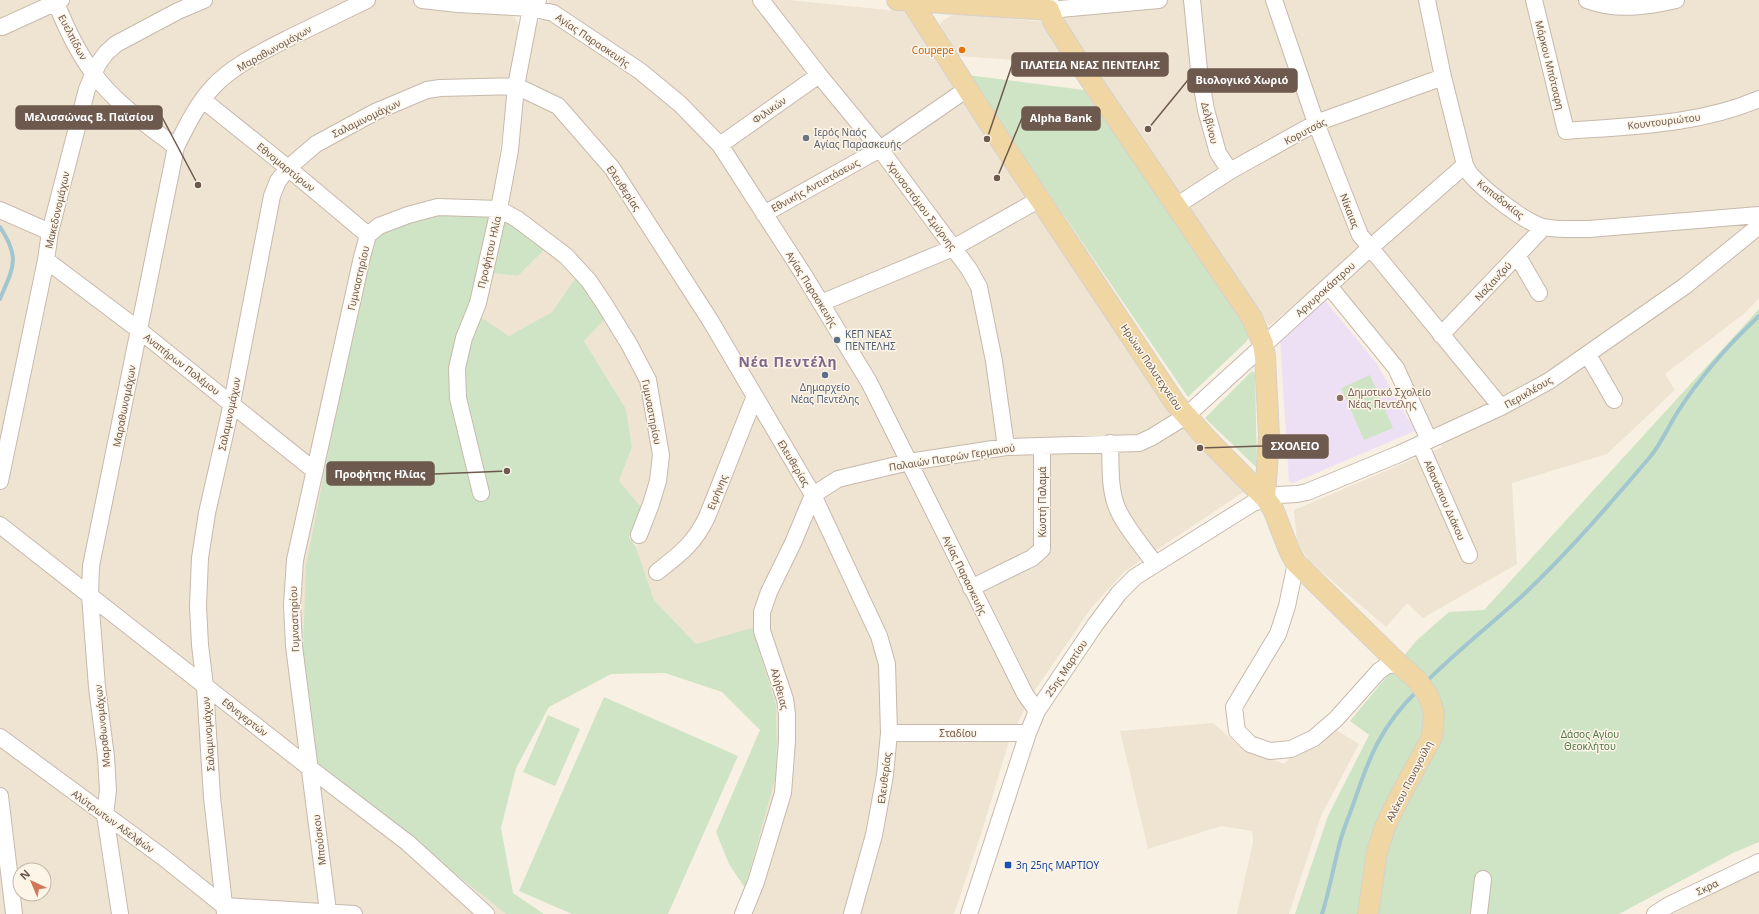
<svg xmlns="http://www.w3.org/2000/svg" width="1759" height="914" viewBox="0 0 1759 914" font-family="'Noto Sans',sans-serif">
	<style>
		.residential { fill: #efe3d2; fill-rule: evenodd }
		.education { fill: #eee0f4 }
		.green { fill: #cfe4c4 }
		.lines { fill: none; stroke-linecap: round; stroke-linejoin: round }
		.stream { stroke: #a2c6cf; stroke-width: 4 }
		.minor-casing { stroke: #c7b9ac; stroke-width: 18 }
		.major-casing { stroke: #d6d1cd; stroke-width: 22 }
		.minor { stroke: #fff; stroke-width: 16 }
		.major { stroke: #efd6a3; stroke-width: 20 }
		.food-dot { fill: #e8710a; stroke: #fcf5e8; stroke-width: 1.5 }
		.worship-dot { fill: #6b7280; stroke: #fcf5e8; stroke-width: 1.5 }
		.service-dot { fill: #5c6f8a; stroke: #fcf5e8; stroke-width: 1.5 }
		.education-dot { fill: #8d6e63; stroke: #fcf5e8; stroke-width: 1.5 }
		.transit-dot { fill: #1a4fb4; stroke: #fcf5e8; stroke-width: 1.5 }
		.labels { text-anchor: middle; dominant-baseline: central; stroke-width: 3; stroke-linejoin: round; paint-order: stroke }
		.street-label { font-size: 10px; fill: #6d594d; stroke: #fcf5e8 }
		.food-label { font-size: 10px; fill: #c56008; stroke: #fcf5e8; text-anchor: end }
		.worship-label { font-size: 10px; fill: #5b616d; stroke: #fcf5e8; text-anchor: start }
		.service-label { font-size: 10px; fill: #4e5e75; stroke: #fcf5e8; text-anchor: start }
		.education-label { font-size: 10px; fill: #785e54; stroke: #fcf5e8; text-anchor: start }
		.park-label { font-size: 10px; fill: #547749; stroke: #fcf5e8 }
		.transit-label { font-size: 10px; fill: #164399; stroke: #fcf5e8; text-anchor: start }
		.district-label { font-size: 14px; font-weight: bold; letter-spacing: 1px; fill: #7e6589; stroke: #fcf5e8 }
		.leader { fill: none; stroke: #6d594d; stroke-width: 1.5 }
		.callout-dot { fill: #6d594d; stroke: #fcf5e8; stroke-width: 1.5 }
		.callout { fill: #6d594d; stroke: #6d594d; stroke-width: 1.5 }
		.callout-label { font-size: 11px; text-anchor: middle; font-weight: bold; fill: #fff }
	</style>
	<rect width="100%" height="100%" fill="#f8f1e3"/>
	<path class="residential" d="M0,0H511L509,11L519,24L493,195L414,841L506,914H0ZM20,870H44V894H20Z
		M549,0H789L907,12L1245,491L1124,572L1092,607L1033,693L1010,738L982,831L954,914H734L745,888L776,776L777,743L776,705L752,629L696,644L654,600L636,547L651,512L641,507L619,481L632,447L626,409L584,341L607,317L577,276L552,312L509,336L478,315L489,273L518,276L554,240L504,201L534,25L545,16Z
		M1058,0H1759V298L1745,313L1665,374L1675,390L1607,454L1512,483L1517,564L1423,618L1407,603L1386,627L1309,561L1297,541L1294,510L1442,447L1404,366L1330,274L1269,326L1075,39L1064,22Z
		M956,13L1045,22L1062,52L1057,63L957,56L939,27L942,21Z
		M1323,722L1359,744L1321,816L1289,914H1237L1253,842L1252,831L1221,826L1148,849L1120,731L1213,723L1240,747L1284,764Z
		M1759,870V914H1673Z"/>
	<path class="education" d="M1324,299L1377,364L1415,431L1293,483L1289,482L1280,339Z"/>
	<path class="green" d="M968,75L1084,90L1252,331L1246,342L1188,397Z
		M491,211L546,248L518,276L490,273L478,315L509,336L552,312L577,276L607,317L584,341L626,409L632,447L619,481L641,507L629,537L636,547L654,600L696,644L752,628L776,705L777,743L776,776L745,888L729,864L716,832L760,730L722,692L665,673L611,674L549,707L516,768L501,828L513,893L544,914H506L414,841L313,766L303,651L306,566L368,250L380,235L404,218Z
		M1759,309V842L1733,853L1619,914H1295L1328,816L1369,735L1350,721L1417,640L1449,612L1484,610Z
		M1252,371L1255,373L1257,468L1205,418Z
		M1370,375L1393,428L1364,440L1341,388Z
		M604,697L738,756L668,914H572L519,891Z
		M548,715L580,729L555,786L523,772Z"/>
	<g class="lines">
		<path class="stream" d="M0,227C21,258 13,268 0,299
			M1426,682C1456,652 1489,626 1521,597C1567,554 1609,505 1650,457C1661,444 1668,427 1677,413C1700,377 1728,345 1759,316
			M1322,914C1329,892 1333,869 1339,846C1342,832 1348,819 1353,805C1369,757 1381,726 1418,690"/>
		<g class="minor-casing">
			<path id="minor" d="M55,0C65,26 77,51 93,73C115,103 147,125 176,147
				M422,0L458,4L531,8L553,13L640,71L680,104L720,145L802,272L869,382L1025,694L1037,711
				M761,0L819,75L880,149L969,269L979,287L994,361L1006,447
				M1050,0L1049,10L1159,0
				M1192,0L1199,70L1206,110L1218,153L1230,171
				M1274,0L1316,123L1360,235L1501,407
				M1427,0L1443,77L1465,165C1467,168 1468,172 1471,175C1484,190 1524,222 1543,227C1558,230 1574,229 1589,229L1759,215
				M1534,0L1566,131C1631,126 1698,125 1759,99
				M1587,0C1616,11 1646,7 1676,0
				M2,27L61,0
				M203,100L288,168L368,235
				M720,145L819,75
				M1176,206L1230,171L1316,123L1443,77
				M0,210L50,232
				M764,214L880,149L967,89
				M1517,255L1539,293
				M46,260L139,330L315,471
				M1329,286L1396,368L1429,440
				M821,303L953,248L1040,199
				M1441,335L1544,227
				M1588,355L1614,400
				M1110,443C1111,462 1109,486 1116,505C1122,523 1143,547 1155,564
				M1420,444L1469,555
				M0,481L46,260L50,232L87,89L98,64L106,53L116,44L178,11L204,0
				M481,493L458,398L457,368L464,338L478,303L499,209L510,150L516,86L531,8L538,0
				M813,495L838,479L909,462L1006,447L1139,443L1152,437L1186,416L1370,248L1465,165
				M0,525L311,769L408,843L486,914
				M1296,563L1287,606L1278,634L1234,707L1237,731L1250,744L1270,751L1291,749L1314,738L1336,719L1379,671L1386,666L1398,663
				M657,572C680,554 694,544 707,517L755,396
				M971,588L1032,558L1042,549V446
				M889,733H1028
				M0,737L164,858L224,906
				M0,796L14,914
				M224,906L354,914
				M328,911L294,646L292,605L295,560L362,257L368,235L379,226L408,215L438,207L499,209L517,219L566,256L589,281L605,305L629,344L648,380L661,455L658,481L651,504L639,535
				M120,914L105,815L108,790L106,757L97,687L90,596L91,566L176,147C186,127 197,104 213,87C232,66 262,52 287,39C314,26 340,13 367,0
				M225,914L212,797L205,686L200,645L198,606L200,558L207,513L232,403L272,196L278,181L288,168L316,144L375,112L427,90L440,88L516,86L558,106L612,168L710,320L813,495L879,636L887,664L889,733L885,775L874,835L852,914
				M743,914L756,882L783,793L787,741V714L785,699L762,631V612L769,592L793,543L813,495
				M969,914L1028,733L1037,711L1095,625L1119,593L1135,577L1253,503L1278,495L1297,494L1307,492L1399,454L1501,407L1549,381L1685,286L1759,226
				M1479,914L1483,879
				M1655,914L1669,905L1759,862"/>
		</g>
		<g class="major-casing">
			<path id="major" d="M897,0L1049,10L1054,23L1085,72L1252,318L1263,344L1265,357L1269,436L1265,498
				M911,1L995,132L1175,403L1208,440L1265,498L1273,509L1289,550L1296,563L1398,663L1416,679L1428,695L1434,712L1432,737L1399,798L1385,827L1377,852L1368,914"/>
		</g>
		<use href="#minor" class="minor"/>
		<use href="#major" class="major"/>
	</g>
	<circle class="food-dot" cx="962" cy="50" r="4"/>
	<circle class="worship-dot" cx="806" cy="138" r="4"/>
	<g class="service-dot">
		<circle cx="837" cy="340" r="4"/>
		<circle cx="825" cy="375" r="4"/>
	</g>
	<circle class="education-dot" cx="1340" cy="398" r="4"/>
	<rect class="transit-dot" x="1004" y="861" width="8" height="8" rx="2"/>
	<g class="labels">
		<g class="street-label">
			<text transform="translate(73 37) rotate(62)">Ευελπίδων</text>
			<text transform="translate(593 40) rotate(34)">Αγίας Παρασκευής</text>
			<text transform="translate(274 48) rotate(-29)">Μαραθωνομάχων</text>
			<text transform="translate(1550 65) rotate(76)">Μάρκου Μπότσαρη</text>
			<text transform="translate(769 110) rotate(-35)">Φιλικών</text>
			<text transform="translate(366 118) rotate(-26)">Σαλαμινομάχων</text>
			<text transform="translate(1664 121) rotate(-7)">Κουντουριώτου</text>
			<text transform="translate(1210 123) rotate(76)">Δελβίνου</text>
			<text transform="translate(1305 131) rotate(-27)">Κορυτσάς</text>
			<text transform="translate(286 167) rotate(39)">Εθνομαρτύρων</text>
			<text transform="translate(815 185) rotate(-29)">Εθνικής Αντιστάσεως</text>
			<text transform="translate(624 188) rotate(56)">Ελευθερίας</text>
			<text transform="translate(1501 199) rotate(38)">Καπαδοκίας</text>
			<text transform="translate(922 206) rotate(53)">Χρυσοστόμου Σμύρνης</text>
			<text transform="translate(57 210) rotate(-77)">Μακεδονομάχων</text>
			<text transform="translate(1350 211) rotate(69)">Νίκαιας</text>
			<text transform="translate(489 252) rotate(-77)">Προφήτου Ηλία</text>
			<text transform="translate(358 278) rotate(-77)">Γυμναστηρίου</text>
			<text transform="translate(1493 281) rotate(-47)">Ναζιανζού</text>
			<text transform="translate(812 289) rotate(58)">Αγίας Παρασκευής</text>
			<text transform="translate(1325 289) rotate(-42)">Αργυροκάστρου</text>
			<text transform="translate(182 364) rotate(38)">Αναπήρων Πολέμου</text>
			<text transform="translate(1152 367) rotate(56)">Ηρώων Πολυτεχνείου</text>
			<text transform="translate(1528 392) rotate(-30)">Περικλέους</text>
			<text transform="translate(124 406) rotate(-79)">Μαραθωνομάχων</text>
			<text transform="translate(652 412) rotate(79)">Γυμναστηρίου</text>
			<text transform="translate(229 414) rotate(-78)">Σαλαμινομάχων</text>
			<text transform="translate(952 457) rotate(-9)">Παλαιών Πατρών Γερμανού</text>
			<text transform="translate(794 463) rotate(59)">Ελευθερίας</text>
			<text transform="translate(717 492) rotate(-68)">Ειρήνης</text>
			<text transform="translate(1445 500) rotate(66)">Αθανάσιου Διάκου</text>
			<text transform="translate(1042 502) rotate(-90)">Κωστή Παλαμά</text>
			<text transform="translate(965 575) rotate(64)">Αγίας Παρασκευής</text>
			<text transform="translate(294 619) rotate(-92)">Γυμναστηρίου</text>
			<text transform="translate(1066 668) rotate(-56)">25ης Μαρτίου</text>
			<text transform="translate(780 689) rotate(75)">Αλήθειας</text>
			<text transform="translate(245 717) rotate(38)">Εθνεγερτών</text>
			<text transform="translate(102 726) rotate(-96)">Μαραθωνομάχων</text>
			<text x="958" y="733">Σταδίου</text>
			<text transform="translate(208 734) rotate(-94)">Σαλαμινομάχων</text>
			<text transform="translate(884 778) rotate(-83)">Ελευθερίας</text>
			<text transform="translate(1409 781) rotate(-63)">Αλέκου Παναγούλη</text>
			<text transform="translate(113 821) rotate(36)">Αλύτρωτων Αδελφών</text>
			<text transform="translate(319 840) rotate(-97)">Μπούσκου</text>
			<text transform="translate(1707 887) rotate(-26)">Σκρα</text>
		</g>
		<g class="food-label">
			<text x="954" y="50">Coupepe</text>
		</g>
		<g class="worship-label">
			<text x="814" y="132">Ιερός Ναός<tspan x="814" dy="12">Αγίας Παρασκευής</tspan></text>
		</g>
		<g class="service-label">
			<text x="845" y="334">ΚΕΠ ΝΕΑΣ<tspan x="845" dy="12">ΠΕΝΤΕΛΗΣ</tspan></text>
			<text x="825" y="387" text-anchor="middle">Δημαρχείο<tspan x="825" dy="12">Νέας Πεντέλης</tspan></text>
		</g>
		<g class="education-label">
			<text x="1348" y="392">Δημοτικό Σχολείο<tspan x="1348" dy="12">Νέας Πεντέλης</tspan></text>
		</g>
		<g class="park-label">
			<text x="1590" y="734">Δάσος Αγίου<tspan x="1590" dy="12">Θεοκλήτου</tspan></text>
		</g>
		<g class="transit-label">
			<text x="1016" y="865">3η 25ης ΜΑΡΤΙΟΥ</text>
		</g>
		<g class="district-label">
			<text x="788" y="361">Νέα Πεντέλη</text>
		</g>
	</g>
	<path class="leader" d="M987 139L1012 65M1148 129L1188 80M198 185L162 117M997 178L1022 118M1200 448L1263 446M507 471L434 474"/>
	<g class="callout-dot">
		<circle cx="987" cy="139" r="4"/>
		<circle cx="1148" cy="129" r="4"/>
		<circle cx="198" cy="185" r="4"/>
		<circle cx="997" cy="178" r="4"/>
		<circle cx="1200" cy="448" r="4"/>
		<circle cx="507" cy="471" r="4"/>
	</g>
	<g class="callout">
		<rect x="1012" y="53" width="156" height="23" rx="4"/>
		<rect x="1188" y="69" width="109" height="23" rx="4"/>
		<rect x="16" y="106" width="146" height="23" rx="4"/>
		<rect x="1022" y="107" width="78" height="23" rx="4"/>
		<rect x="1263" y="435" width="65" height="23" rx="4"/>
		<rect x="327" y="462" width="107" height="23" rx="4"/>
	</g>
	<g class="callout-label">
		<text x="1090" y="69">ΠΛΑΤΕΙΑ ΝΕΑΣ ΠΕΝΤΕΛΗΣ</text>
		<text x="1242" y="84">Βιολογικό Χωριό</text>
		<text x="89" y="121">Μελισσώνας B. Παϊσίου</text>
		<text x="1061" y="122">Alpha Bank</text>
		<text x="1295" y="450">ΣΧΟΛΕΙΟ</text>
		<text x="380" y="478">Προφήτης Ηλίας</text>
	</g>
	<g transform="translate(32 882) rotate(316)"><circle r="19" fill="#fcf5e8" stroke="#c3b7aa"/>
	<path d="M0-3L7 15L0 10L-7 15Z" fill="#d27858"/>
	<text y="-6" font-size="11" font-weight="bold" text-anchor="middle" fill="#6d594d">N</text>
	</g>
</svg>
